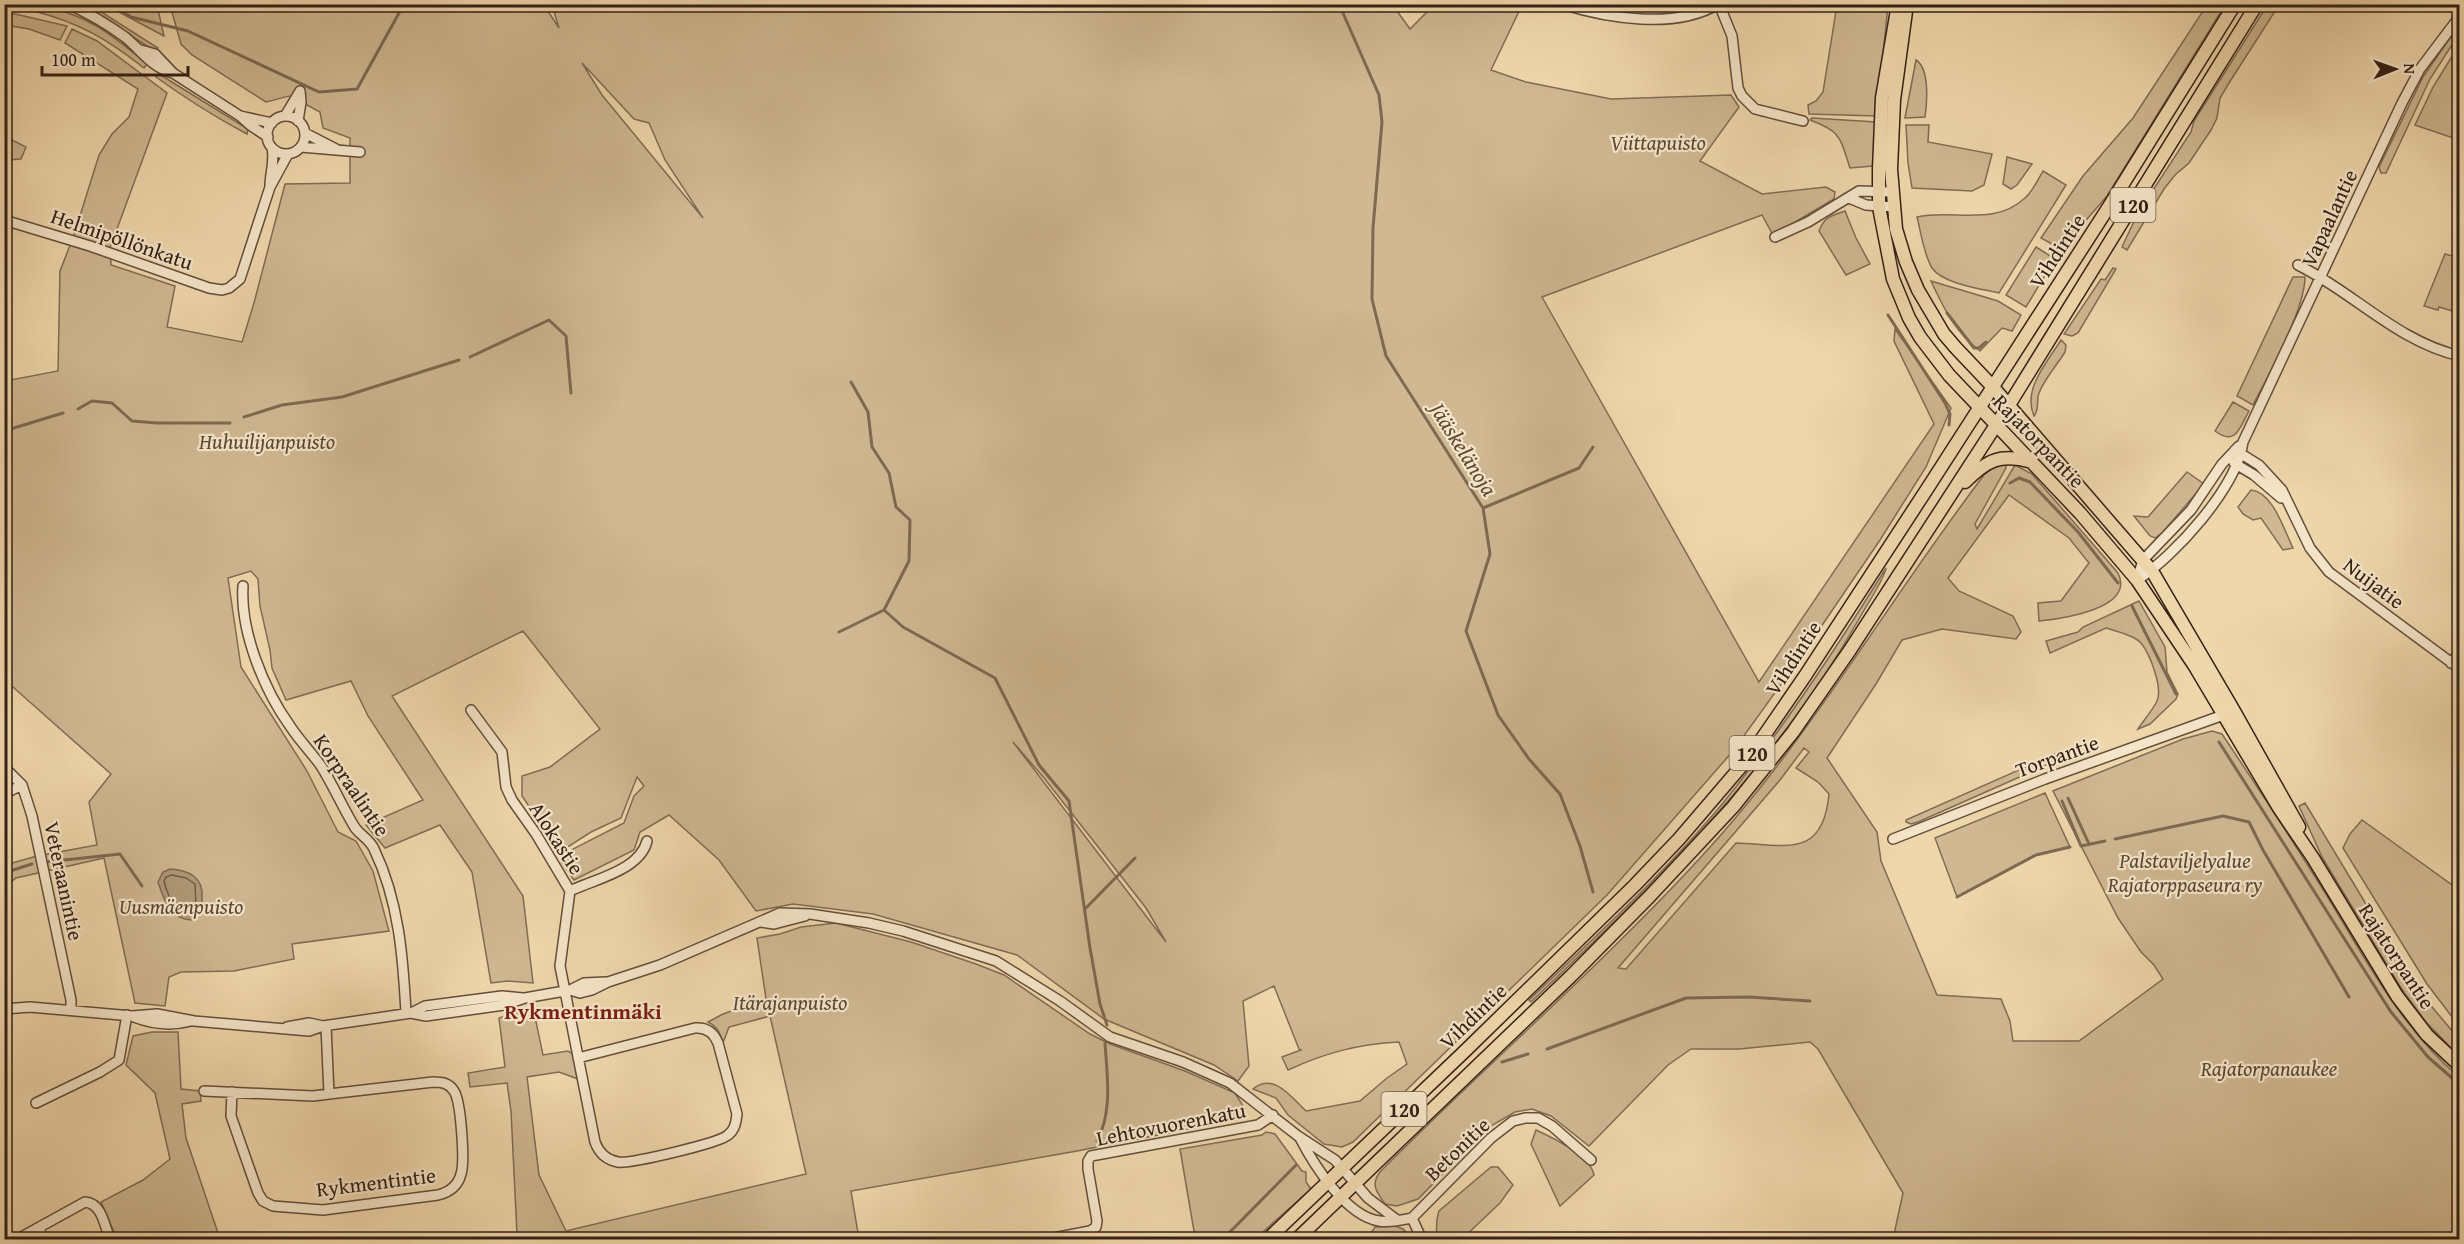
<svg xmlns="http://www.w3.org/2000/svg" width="2464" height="1244" viewBox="0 0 2464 1244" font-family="'Gentium Book Plus',serif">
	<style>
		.green { fill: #cfb892; stroke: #826c54; stroke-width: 1.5; fill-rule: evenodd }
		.water { fill: #af9979; stroke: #7e6951; stroke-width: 1.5 }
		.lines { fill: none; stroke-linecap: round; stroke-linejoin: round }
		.shore { stroke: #725d47; stroke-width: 1.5 }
		.stream { stroke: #7e6951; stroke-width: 3 }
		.minor-casing { stroke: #634e3b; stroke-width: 12 }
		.major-casing { stroke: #342115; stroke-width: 15 }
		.minor { stroke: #f5e5c9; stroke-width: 9 }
		.major { stroke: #efd7ac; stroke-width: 12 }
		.labels { text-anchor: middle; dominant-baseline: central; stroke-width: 4.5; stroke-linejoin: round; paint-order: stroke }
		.shield { fill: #f5e5c9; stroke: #6e5c4b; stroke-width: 1.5 }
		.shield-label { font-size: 20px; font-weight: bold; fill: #342115 }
		.park-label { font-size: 21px; font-style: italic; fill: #5b4734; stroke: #f5e5c9 }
		.street-label { font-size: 21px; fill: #342115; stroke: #f5e5c9 }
		.water-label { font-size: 22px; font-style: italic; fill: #5f4b38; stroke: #f5e5c9 }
		.neighbourhood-label { font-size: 22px; font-weight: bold; fill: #7a1f14; stroke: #f5e5c9 }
	</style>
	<rect width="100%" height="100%" fill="#efd7ac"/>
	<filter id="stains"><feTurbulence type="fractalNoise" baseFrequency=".00333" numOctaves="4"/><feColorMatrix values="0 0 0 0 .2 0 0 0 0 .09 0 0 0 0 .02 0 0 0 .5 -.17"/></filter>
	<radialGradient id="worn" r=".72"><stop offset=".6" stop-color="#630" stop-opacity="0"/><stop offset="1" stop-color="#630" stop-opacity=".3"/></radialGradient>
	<path class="green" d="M1392,4L1410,29L1434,5H1522L1491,70L1526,82L1611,99L1731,95L1739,107L1700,161L1762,194L1826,187L1835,192L1834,199L1773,235L1762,215L1542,297L1759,682L1934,424L1894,341L1895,329L1951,408L1926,467L1880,540L1795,665L1733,751L1607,895L1353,1142L1342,1147L1324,1144L1288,1115L1276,1098L1253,1089C1274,1072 1291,1097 1306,1111L1360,1101L1387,1078L1407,1064L1399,1042C1358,1044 1325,1053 1288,1070L1282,1057L1301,1050L1299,1049L1274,986L1243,1001L1249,1066L1238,1081L1214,1065L1104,1019L1017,955L873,914L793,904L756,911L719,860L669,815L640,832L634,850L574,880L561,861L573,849L624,823L634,796L644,786L637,777L621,818L591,832L560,852L522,796V776L550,767L600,729L523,631L392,696L523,896L533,983L508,981L491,983L472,872L440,825L385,848L366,825L423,800L368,716L351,681L286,700L272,668L270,650L260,606L258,579L251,571L228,578L241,667L307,771L338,832L356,841L373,871L389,931L292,944L294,959L234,971L181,972L169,977L165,1006L135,1003L104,858L16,878L5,887V865L37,856L97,845L89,802L111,774L5,680V381L58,371L60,271L74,235L99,155L112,134L129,117L138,89L65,43L72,29L97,41L167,93L110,248L111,265L175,286L167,327L242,342L254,303L285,184L350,183V138L323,128L320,112L307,105L303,96C289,94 280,99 266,102L192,55L181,44L170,5H544L559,28L552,5ZM582,63L634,119L649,123L665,160L703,218L602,95ZM1013,742L1044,778L1146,908L1166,942Z
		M2268,4L2279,5L2229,83L2220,98L2217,118L2211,130L2189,163L2175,175L2164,189L2127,250L2122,247L2138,213L2191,132L2194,121Z
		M36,5C83,12 111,33 147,64L144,68C107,39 80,23 34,11Z
		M78,5L92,6L158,48L156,52L98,14Z
		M106,5H157L164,36Z
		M1837,5H1888L1877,116L1809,114L1808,105L1816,101L1823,92Z
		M2207,5H2225L2107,196L2061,249L2041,238L2083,176L2133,118Z
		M5,12L11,13L67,26L60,40L29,29L5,25Z
		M2459,25V34L2430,79L2386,173H2381L2379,167L2423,77Z
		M2459,45V140L2415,125L2433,87Z
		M1916,60C1930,69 1927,103 1925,117L1905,118Z
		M159,74L248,129L247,134C215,117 185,98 156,77Z
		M1812,118L1876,122L1873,166L1850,168C1840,138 1841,131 1810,120Z
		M1906,125H1929L1928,142L1992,154L1984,185L1972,191L1912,188L1908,163Z
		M4,136L26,147L21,159L8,160V180L5,179Z
		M2007,157L2032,164L2017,185L2011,189L2003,184Z
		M2043,171L2066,185L1999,293C1982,289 1943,284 1932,268C1924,255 1921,233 1917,217C1953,209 1994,227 2025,198C2032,192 2038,180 2043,171Z
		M1845,211L1856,238L1870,264L1846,275L1819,231C1824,217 1832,215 1845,211Z
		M2036,247L2055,259L2026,307L2006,295Z
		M2445,254L2459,258V313L2439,307L2438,310L2424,306Z
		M2113,268L2116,269L2078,333L2072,336L2064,334L2101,279L2105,280Z
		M2293,277H2305C2305,309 2269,374 2253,405L2237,396Z
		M1931,281L1998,301L2021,315L2012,331L2002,328L1980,351C1955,332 1944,309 1931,281Z
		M2061,340L2066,345L2065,352C2057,365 2045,378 2039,393C2036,401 2040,409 2034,416C2022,389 2048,361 2061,340Z
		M2233,402L2249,411C2240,427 2236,447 2215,431Z
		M2005,463L2006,468L1975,524L1977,529L2015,465L2032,474L2118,573C2136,609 2060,619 2039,621L2038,603L2061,601L2089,563L2069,538L2009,495L1948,578L1959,591L2013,616L2021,632L2016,639L1942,629L1902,640L1876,684L1827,758L1877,832L1881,861L1937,995L2001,999L2010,1021L2013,1041H2079L2163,979L2154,965L2141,952L2118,918L2053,791L2183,739L2212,731L2222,734C2258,788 2293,841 2327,896C2366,960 2401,1028 2459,1077V1239H1893L1903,1193L1818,1049L1810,1042L1739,1049H1691L1668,1065L1589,1146L1551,1116L1532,1109L1515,1112L1489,1127L1418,1199L1397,1206L1385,1204C1377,1192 1370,1185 1380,1172C1486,1065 1600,967 1702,856C1809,740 1888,601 1984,475L1996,465ZM1804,748L1809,752L1796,768L1818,782L1829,794C1823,859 1786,845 1736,843L1626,969L1618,968L1780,780Z
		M2187,472L2204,484L2162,533L2155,538L2150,536L2134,516L2148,517Z
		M2251,490C2273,492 2284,530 2293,548L2283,550L2261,518L2253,520L2243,514L2238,507Z
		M1886,568C1884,580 1866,606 1859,619C1776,766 1652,887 1531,1002L1529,1000C1595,937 1664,874 1723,803C1783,729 1836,649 1886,568Z
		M2139,601L2165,647L2167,672L2178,694L2176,699L2150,724L2138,729C2144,720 2152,711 2157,701C2163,688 2150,654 2141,643C2134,635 2116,631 2106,628L2050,653L2046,641L2078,632L2083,627Z
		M2055,754L2058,760L1918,822L1911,824L1906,822V820Z
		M2045,793L2070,847L2036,855L1957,897L1935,838Z
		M2305,803L2410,977L2427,1001L2459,1039V1056L2426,1022L2401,988L2322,857L2299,806Z
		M2362,820L2459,890V967L2455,974L2459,977V1026L2427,984L2343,848L2350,834Z
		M836,923L911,942L976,964L1004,975L1090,1034L1110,1044L1185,1071L1235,1093L1245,1109L1243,1118L1077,1151L851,1191L859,1239L496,1240L517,1234L511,1111L507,1083L470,1087L468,1073L505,1067L499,1018L530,1009L535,1017L543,1055L568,1051L573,1054L578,1079L559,1072L527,1077L539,1175L566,1231L806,1174L770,1016L729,1027L723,1043C720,1033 718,1027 708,1022L723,1014L766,999L757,938L780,934L801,927Z
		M152,1032H178L181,1089L200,1091L201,1101L182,1104L186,1138L220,1239H117L101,1202L143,1180L170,1159L155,1093L126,1065L133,1036Z
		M1536,1130C1553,1138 1590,1155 1594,1175L1560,1206L1531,1144Z
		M1266,1132L1275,1134L1302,1171L1306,1172V1182L1311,1189L1255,1239H1193L1195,1237L1180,1149L1262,1135Z
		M1491,1167H1498L1513,1185L1500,1203L1462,1239H1436L1437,1219L1439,1211Z
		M1395,1226L1403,1229L1413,1239H1367L1375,1227Z"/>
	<path class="water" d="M170,869C188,870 204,877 202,898C202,907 201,913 193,920C170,920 164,900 158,882L163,872Z"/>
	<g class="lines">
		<path class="shore" d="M172,875L186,878L195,884L196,906L191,913C174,914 168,896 164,881L166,877Z"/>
		<path class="stream" d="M111,4L131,17L188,31L319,92L357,89L404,4
			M1339,4L1379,95L1382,122L1373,228L1372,299L1386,356L1483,508L1490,554L1466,631L1498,715L1529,759L1560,794L1580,846L1593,892
			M1947,313L1974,348H1979L1986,342
			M1888,315L1945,403L1950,414L1949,425
			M470,357L549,320L566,336L571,393
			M851,382L868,412L872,447L889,473L896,507L910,520L909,561L884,610L903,627L995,678L1039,765L1069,801L1090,948L1100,1004L1107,1025
			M78,409L92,401L112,403L132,421L157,423H230
			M244,417L282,405L342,397L459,360
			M4,431L63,413
			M2010,483L2019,478L2030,482L2078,532L2118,583
			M1483,508L1579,468L1593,447
			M2132,606L2176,694
			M839,632L884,610
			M2219,742L2391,1012L2428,1057L2460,1085
			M2068,798L2089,844
			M2062,801L2081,846
			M2115,839L2223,816L2249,822L2263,850L2349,997
			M2081,846L2105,841
			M46,862L120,854L142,886
			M4,877L13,870L32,864
			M1957,897L2036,855L2070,847
			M1086,908L1135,858
			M1547,1049L1686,998L1749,997L1810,1001
			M1502,1062L1528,1054
			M1097,1141C1113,1111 1107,1075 1105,1043
			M1204,1240L1226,1236L1296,1165"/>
		<g class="minor-casing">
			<path id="minor" d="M68,4C88,13 107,24 125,37C142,51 151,67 173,73
				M1562,4C1607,18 1675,30 1718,4
				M1719,4L1732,36L1738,88L1742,96L1755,109L1803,121
				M141,50L155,54L173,73L240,116L250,125L268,137
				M240,116L272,123
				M285,116L300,91
				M267 135a19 19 0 1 1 38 0a19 19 0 1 1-38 0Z
				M298,121L301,102L300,91
				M305,133L336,149
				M301,147L360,152
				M270,186C270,173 275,161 272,148
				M1849,198L1866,205L1894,207
				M4,220L90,246L209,288L222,290L229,288L240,279L270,187L288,154
				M1775,237L1808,222L1859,191L1892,192
				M2298,265C2353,292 2398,342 2460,356
				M2235,450L2259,465L2282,490L2310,548L2329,572L2460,669
				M2234,463L2254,475L2281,498
				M2137,580C2175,556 2237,487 2243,442L2402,103L2420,69L2460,16
				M2137,580L2143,560L2191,510L2222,464L2239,446
				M243,586C240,631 264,690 290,726C299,740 311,752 321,766C333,785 342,806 354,826C359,835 369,838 374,849C399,901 403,957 406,1013
				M2451,663L2460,652
				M471,710L502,752L506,787L512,800L536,834L570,891L560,966L595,1142C599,1153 607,1160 618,1162C631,1164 719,1143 728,1135C735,1130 736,1122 737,1114L718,1043C714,1033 707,1027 695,1028L578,1058
				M4,767L22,785L32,816L71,1000V1010
				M4,794L22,785
				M1893,839L2045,779L2229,713
				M570,891C595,879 640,870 647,841
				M761,922L774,924L805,916
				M570,990L584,983L606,982
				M4,1009L30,1007L132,1016L157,1014L194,1021L309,1031L323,1026L411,1013L425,1006L502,996L523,998
				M411,1013L426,1016L504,1005L525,998L570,990L580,993L592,990L608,982L660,965L780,913L810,914L869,923L903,931L996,961L1060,1001L1110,1037L1183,1062L1230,1083L1298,1136L1335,1160L1368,1198L1397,1220
				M134,1017C152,1024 172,1026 191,1021
				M287,1027L309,1023L323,1026
				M204,1091L313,1096L329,1094
				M232,1092L231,1116L258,1193L263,1201L273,1206L323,1210L438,1195C450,1192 458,1186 461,1174C465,1162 461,1101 454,1091C449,1083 442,1082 433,1082L329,1094L326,1026
				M36,1103L100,1072L119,1060L127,1015
				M1300,1138C1314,1165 1346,1216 1379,1221C1390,1223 1402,1220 1412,1218L1422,1240
				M1412,1218L1491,1138L1513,1121L1525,1118H1538L1552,1126L1591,1160
				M39,1228L43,1240
				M16,1240L85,1202C102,1203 105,1227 110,1240
				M1043,1240L1090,1231L1096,1227L1097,1221L1088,1169V1161L1091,1156L1258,1125L1273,1115"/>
		</g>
		<g class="major-casing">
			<path id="major" d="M1898,4L1882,98L1879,169V207L1893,279L1909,318L1920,337L1949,375L2080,513L2137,580L2194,665L2279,808L2313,858L2397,996L2427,1035L2460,1066
				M1907,4L1894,100L1891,169L1896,229L1906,262L1918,290L1944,334L1956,348L1992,386L2152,571L2234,711L2299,827
				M1965,482C1987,460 2000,453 2032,462
				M1267,1240L1465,1051L1635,885L1679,839L1750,756L1805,676L1929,486L2108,208L2235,4
				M1296,1240L1571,976L1649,897L1733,807L1793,732L1850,650L2009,405L2257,4"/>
		</g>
		<use href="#minor" class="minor"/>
		<use href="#major" class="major"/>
	</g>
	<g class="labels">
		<g class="shield">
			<rect x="2110.5" y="188" width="45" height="34" rx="4.5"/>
			<rect x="1729.5" y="736" width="45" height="34" rx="4.5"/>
			<rect x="1381.5" y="1092" width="45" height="34" rx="4.5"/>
		</g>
		<g class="shield-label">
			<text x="2133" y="205">120</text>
			<text x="1752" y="753">120</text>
			<text x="1404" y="1109">120</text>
		</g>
		<g class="park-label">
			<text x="1658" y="142">Viittapuisto</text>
			<text x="267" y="441">Huhuilijanpuisto</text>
			<text x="2185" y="860">Palstaviljelyalue<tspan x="2185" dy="24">Rajatorppaseura ry</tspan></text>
			<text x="181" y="906">Uusmäenpuisto</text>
			<text x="790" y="1002">Itärajanpuisto</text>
			<text x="2269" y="1068">Rajatorpanaukee</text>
		</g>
		<g class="street-label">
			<text transform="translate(2329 218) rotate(-65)">Vapaalantie</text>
			<text transform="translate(122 239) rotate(19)">Helmipöllönkatu</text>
			<text transform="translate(2057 251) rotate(-57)">Vihdintie</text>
			<text transform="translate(2039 441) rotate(46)">Rajatorpantie</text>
			<text transform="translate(2374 583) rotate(37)">Nuijatie</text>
			<text transform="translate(1793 658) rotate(-57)">Vihdintie</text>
			<text transform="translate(2057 756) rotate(-20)">Torpantie</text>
			<text transform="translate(352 785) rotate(56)">Korpraalintie</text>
			<text transform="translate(557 838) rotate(57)">Alokastie</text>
			<text transform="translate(64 881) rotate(78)">Veteraanintie</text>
			<text transform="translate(2397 956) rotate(57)">Rajatorpantie</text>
			<text transform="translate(1473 1016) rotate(-44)">Vihdintie</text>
			<text transform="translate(1171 1124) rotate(-11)">Lehtovuorenkatu</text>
			<text transform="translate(1457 1149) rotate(-44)">Betonitie</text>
			<text transform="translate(376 1182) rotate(-7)">Rykmentintie</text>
		</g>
		<g class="water-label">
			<text transform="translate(1464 449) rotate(58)">Jääskelänoja</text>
		</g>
		<g class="neighbourhood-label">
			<text x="583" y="1011">Rykmentinmäki</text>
		</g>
	</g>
	<rect width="2464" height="1244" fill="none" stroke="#efd7ac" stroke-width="24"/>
	<rect x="6" y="6" width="2452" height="1232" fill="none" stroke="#342115" stroke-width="3"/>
	<rect x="12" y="12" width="2440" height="1220" fill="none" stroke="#342115" stroke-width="1.5"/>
	<g transform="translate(2395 69) rotate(89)" stroke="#f5e5c9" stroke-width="4.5" paint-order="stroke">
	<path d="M0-4.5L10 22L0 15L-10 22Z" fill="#342115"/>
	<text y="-9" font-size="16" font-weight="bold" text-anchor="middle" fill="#342115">N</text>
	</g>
	<path d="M42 66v9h146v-9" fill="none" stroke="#342115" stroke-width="3"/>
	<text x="51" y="66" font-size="18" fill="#342115" stroke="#f5e5c9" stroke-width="4.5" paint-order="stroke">100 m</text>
	<rect width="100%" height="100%" filter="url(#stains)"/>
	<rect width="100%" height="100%" fill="url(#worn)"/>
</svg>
